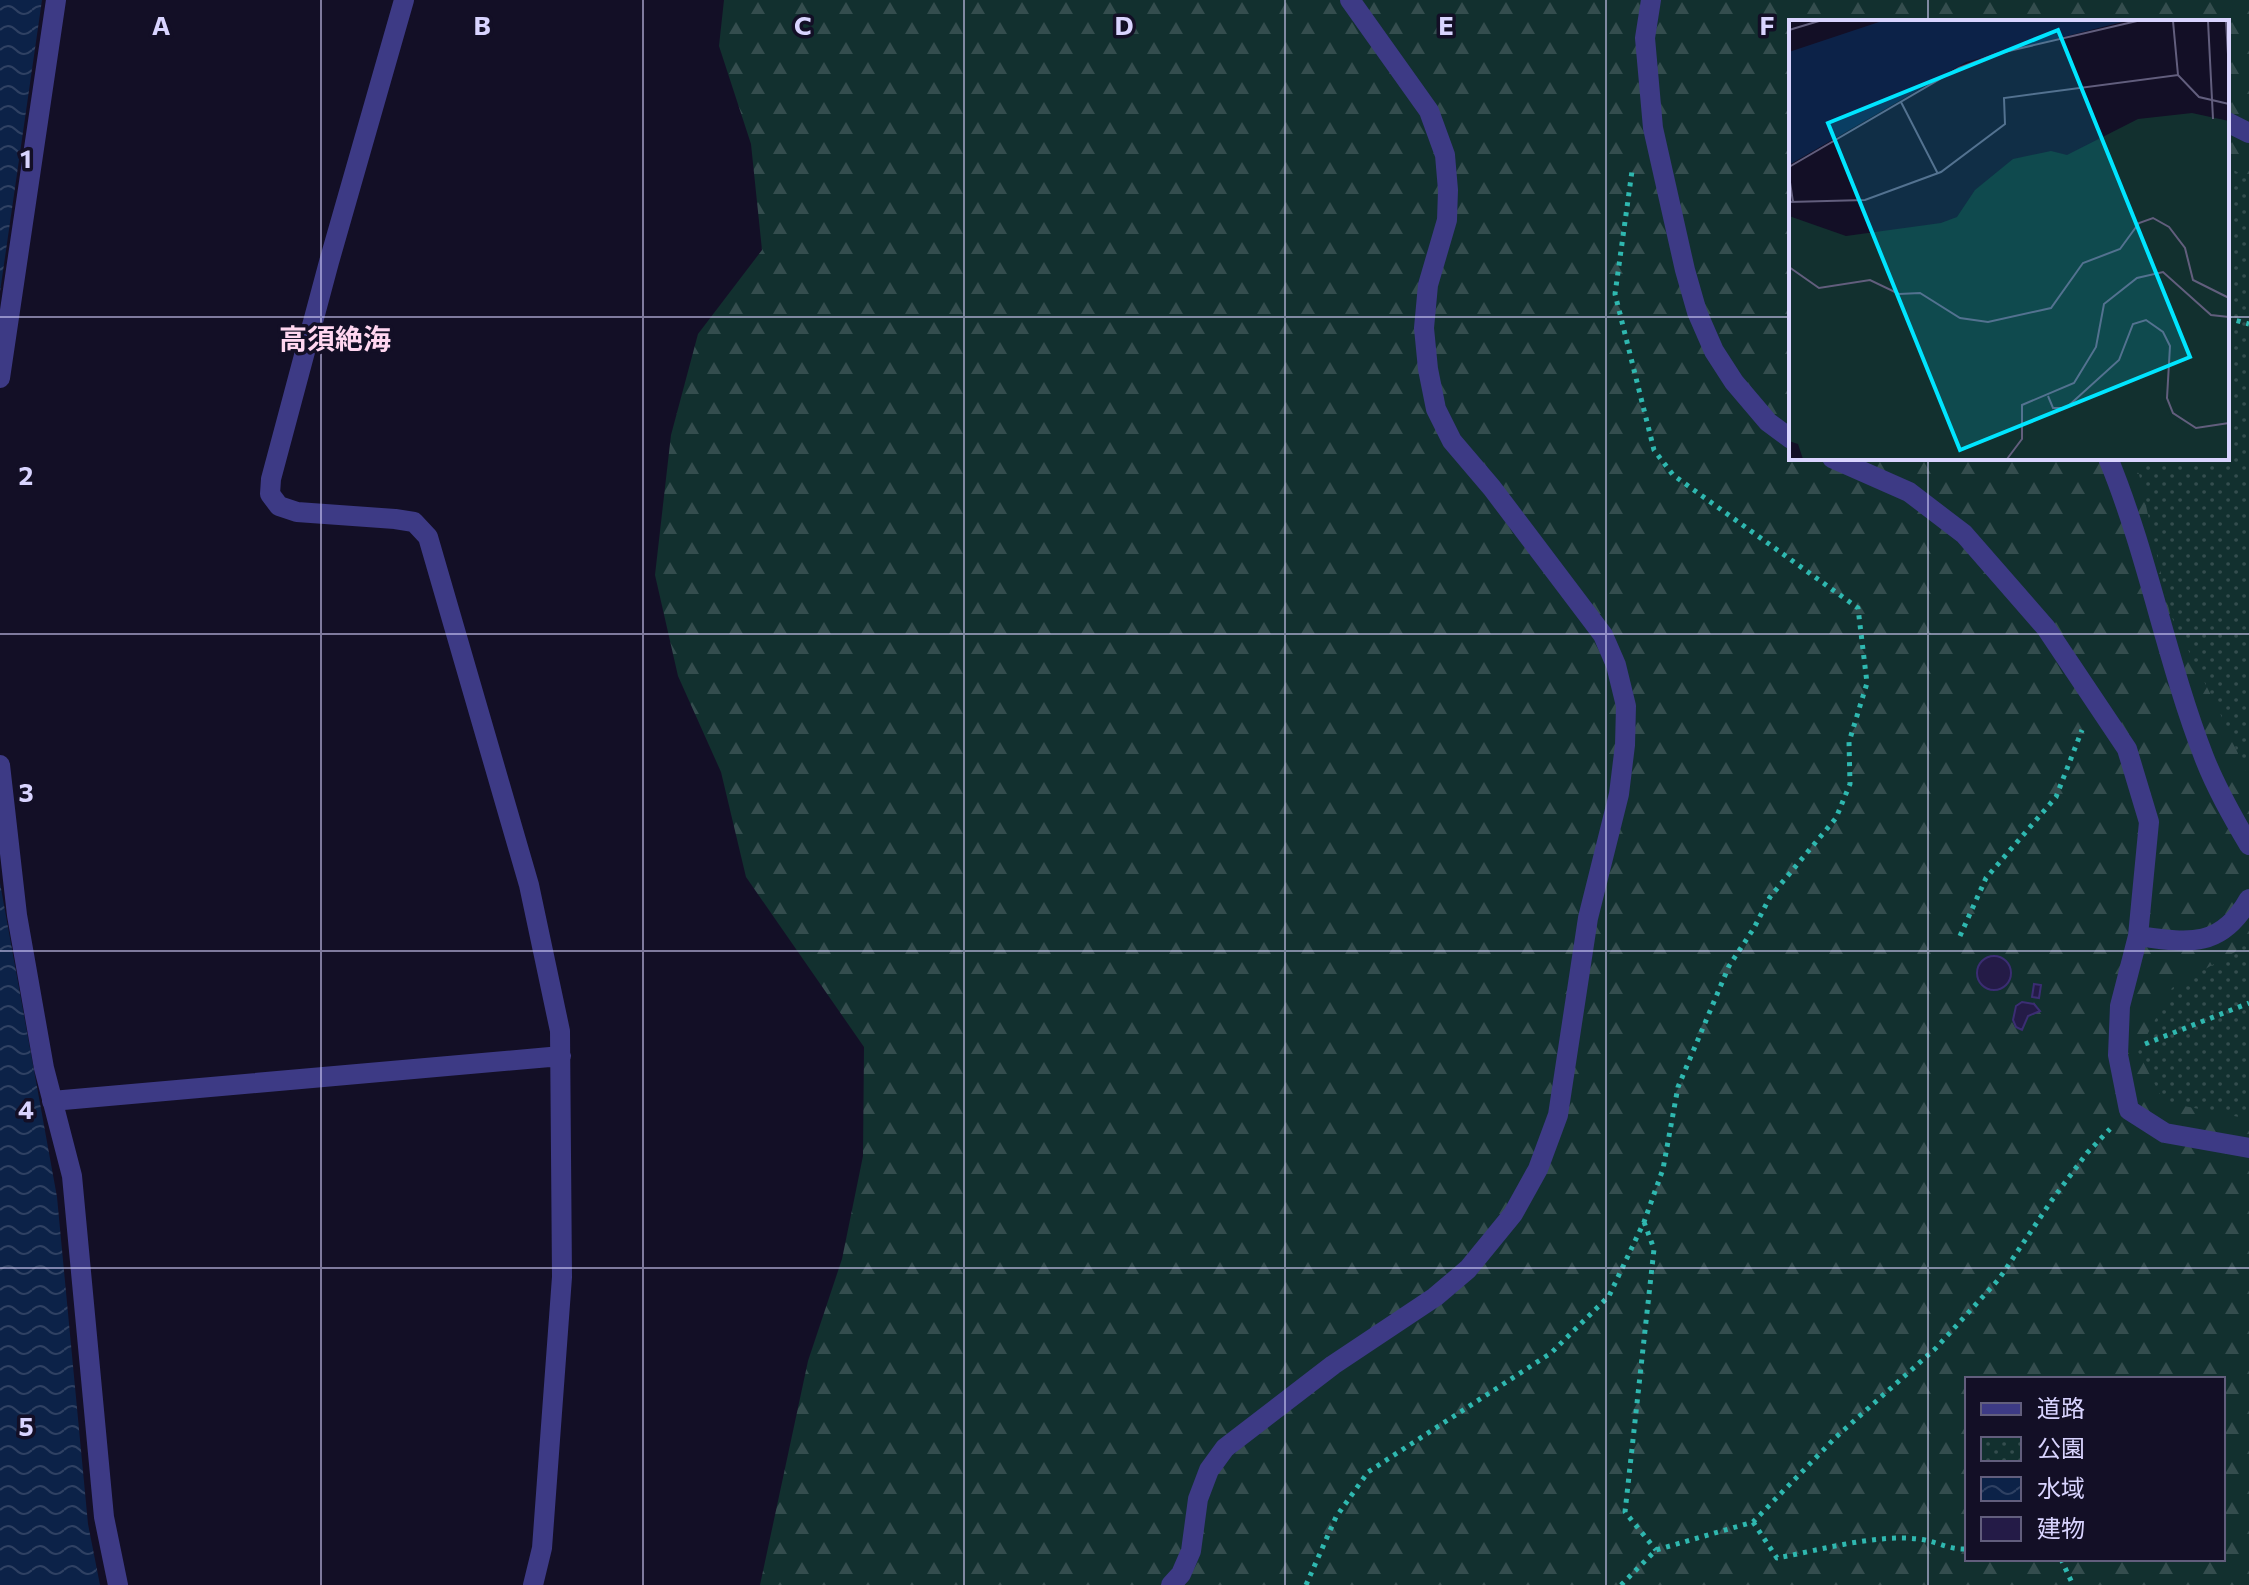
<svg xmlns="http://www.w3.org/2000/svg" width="2249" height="1585" viewBox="0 0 2249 1585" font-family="Commissioner,'Noto Sans JP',sans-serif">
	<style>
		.forest { fill: url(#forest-firs); fill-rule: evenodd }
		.park { fill: url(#park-dots) }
		.water { fill: url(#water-waves) }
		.building { fill: #241b47; stroke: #3b2d73; stroke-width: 2 }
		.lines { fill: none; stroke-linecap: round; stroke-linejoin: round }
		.path { stroke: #2fb8b0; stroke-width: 5; stroke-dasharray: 4 6; stroke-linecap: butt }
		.street { stroke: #3d3a85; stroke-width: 20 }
		.grid { fill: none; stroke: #d9d4ff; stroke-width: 2; stroke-opacity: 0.55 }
		.labels { text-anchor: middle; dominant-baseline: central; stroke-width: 7; stroke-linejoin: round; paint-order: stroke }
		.quarter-label { font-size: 28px; font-weight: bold; fill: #ffd6f0; stroke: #130f26 }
		.inset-road { fill: none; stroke: #625e7d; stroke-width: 2 }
		.view { fill: #00e5ff; fill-opacity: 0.15; stroke: #00e5ff; stroke-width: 4 }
		.inset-edge { fill: none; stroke: #d9d4ff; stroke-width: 4 }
		.grid-label { font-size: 26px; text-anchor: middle; font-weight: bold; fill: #d9d4ff; stroke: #130f26; stroke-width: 7; stroke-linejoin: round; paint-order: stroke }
	</style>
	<defs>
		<pattern id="forest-firs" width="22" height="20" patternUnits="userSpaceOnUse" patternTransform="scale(2)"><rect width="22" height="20" fill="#12302f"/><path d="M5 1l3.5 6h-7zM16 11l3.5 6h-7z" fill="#344d4e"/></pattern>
		<pattern id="park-dots" width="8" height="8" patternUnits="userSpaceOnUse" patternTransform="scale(2)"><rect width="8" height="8" fill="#12302f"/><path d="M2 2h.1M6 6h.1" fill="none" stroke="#344d4e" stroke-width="1.8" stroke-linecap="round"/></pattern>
		<pattern id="water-waves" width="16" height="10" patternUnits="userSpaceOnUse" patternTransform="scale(2)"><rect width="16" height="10" fill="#0c2248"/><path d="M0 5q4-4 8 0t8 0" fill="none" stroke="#2f4163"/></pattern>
	</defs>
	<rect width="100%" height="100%" fill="#130f26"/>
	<path class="forest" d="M724,0H2249V1585H760L808,1361L842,1259L863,1156L864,1047L746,877L721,772L678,676L655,575L671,435L698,334L762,250L751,144L719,46ZM1791,22H2227V458H1791ZM1967,1379H2223V1559H1967Z"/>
	<path class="park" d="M2227,166L2249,179V778L2219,711L2170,614L2139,474L2129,458H2227Z
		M2249,934V1119L2164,1102L2138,1052L2172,988L2235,952Z"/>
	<path class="water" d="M0,0H42L0,292Z
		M0,883L57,1197L88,1524L100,1585H0Z"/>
	<path class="building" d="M1977 973a17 17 0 1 1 34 0a17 17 0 1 1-34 0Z
		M2034,984L2041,985L2039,998L2032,997Z
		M2022,1002L2034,1004L2040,1011L2028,1016L2022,1030L2016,1027L2013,1020L2016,1006Z"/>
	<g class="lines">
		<path class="path" d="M2227,318L2249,324
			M1960,936L1986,878L2056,797L2082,730
			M2145,1044L2249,1003
			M1644,1222L1654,1249L1625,1512L1656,1550
			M1753,1522L1777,1558C1821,1550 1874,1534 1919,1539C1936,1541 1949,1550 1967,1549
			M2061,1559L2073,1585
			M1306,1585L1336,1517L1368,1472L1551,1353L1609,1296L1644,1222L1663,1169L1678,1087L1729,966L1754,928L1770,897L1836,818L1850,784L1849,742L1867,683L1858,608L1673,475L1654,450L1615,294L1632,171
			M1621,1585L1656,1550L1753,1522L1836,1437L1936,1348L1999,1279L2052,1200L2087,1153L2110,1129"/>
		<path class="street" d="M404,0L329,262L271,479L270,494L279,506L297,512L395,519L414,522L428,537L529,885L560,1031L562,1277L542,1548L533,1585
			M1651,0L1645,38L1653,128L1685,270L1697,312L1714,351L1734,382L1768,422L1791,439
			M2227,122L2249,133
			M0,378L56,0
			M1832,458L1909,492L1964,534L2046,628L2127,749L2149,822L2138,936L2120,1006L2118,1055L2129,1110L2165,1133L2249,1148
			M2108,458C2148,555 2166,659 2204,757C2216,788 2232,816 2249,845
			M0,765L17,915L44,1068L72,1176L104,1517L118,1585
			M2138,936C2188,943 2221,949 2249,899
			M52,1101L561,1056
			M1171,1585L1181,1574L1191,1551L1198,1499L1209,1470L1225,1448L1333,1365L1435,1297L1468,1269L1513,1214L1538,1169L1558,1115L1588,918L1619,794L1625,745L1626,706L1616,665L1603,635L1492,488L1452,441L1436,409L1428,369L1424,328L1428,285L1447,220L1448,190L1445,155L1429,111L1350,0"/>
	</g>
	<path class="grid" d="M321,0V1585M643,0V1585M964,0V1585M1285,0V1585M1606,0V1585M1928,0V22M0,317H1791M2227,317H2249M1928,458V1585M0,634H2249M0,951H2249M0,1268H2249"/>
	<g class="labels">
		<g class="quarter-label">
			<text x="335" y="338">高須絶海</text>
		</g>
	</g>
	<g transform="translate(1789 20)">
		<rect width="440" height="440" fill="#130f26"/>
		<path d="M403,93L440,101V439H14L9,424L0,421V196L57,216L152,203L168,197L186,170L224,139L262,131L278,135L349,99Z" fill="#12302f"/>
		<path d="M350,305L370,315L378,331L375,379L382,397L404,410L440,407V439H220L239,416L236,389L242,382L273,394L282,389L326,349Z" fill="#12302f"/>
		<path d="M93,1H337L177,42L0,145V32Z" fill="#0c2248"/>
		<path class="inset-road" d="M384,1L389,55M419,1L424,99M437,1L440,51M0,10L30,1M112,82L149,154M0,147L170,48L207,34L348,1M0,156L4,182M0,182L76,180L152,152L216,104L215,78L389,55L410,77L440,84M0,247L30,268L81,260L110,274L131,273L171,298L199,302L262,288L294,243L331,229L350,203L364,198L380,207L396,228L404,260L440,278M259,376L264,388H277L330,340L344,304L357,300L374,312L381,326L378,378L384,393L407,408L440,403M218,439L233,419V385L285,363L307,327L315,284L348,258L374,252L422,295L440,297"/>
		<path class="view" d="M269,10L401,337L171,430L39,103Z"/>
		<rect width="440" height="440" class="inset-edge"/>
	</g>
	<g class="grid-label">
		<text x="161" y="35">A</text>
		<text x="482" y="35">B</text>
		<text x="803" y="35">C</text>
		<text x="1124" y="35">D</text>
		<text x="1446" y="35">E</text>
		<text x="1767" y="35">F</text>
		<text x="26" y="168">1</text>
		<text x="26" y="485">2</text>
		<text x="26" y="802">3</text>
		<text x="26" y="1119">4</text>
		<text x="26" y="1436">5</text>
	</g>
	<rect x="1965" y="1377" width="260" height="184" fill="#130f26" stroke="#625e7d" stroke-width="2"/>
	<rect x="1981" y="1403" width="40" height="12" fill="#3d3a85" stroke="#625e7d" stroke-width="2"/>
	<text x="2037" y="1417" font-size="24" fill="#d9d4ff">道路</text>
	<rect x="1981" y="1437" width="40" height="24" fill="url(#park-dots)" stroke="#625e7d" stroke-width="2"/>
	<text x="2037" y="1457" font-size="24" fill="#d9d4ff">公園</text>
	<rect x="1981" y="1477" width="40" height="24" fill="url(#water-waves)" stroke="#625e7d" stroke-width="2"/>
	<text x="2037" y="1497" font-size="24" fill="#d9d4ff">水域</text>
	<rect x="1981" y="1517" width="40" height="24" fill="#241b47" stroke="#625e7d" stroke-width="2"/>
	<text x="2037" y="1537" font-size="24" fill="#d9d4ff">建物</text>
</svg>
